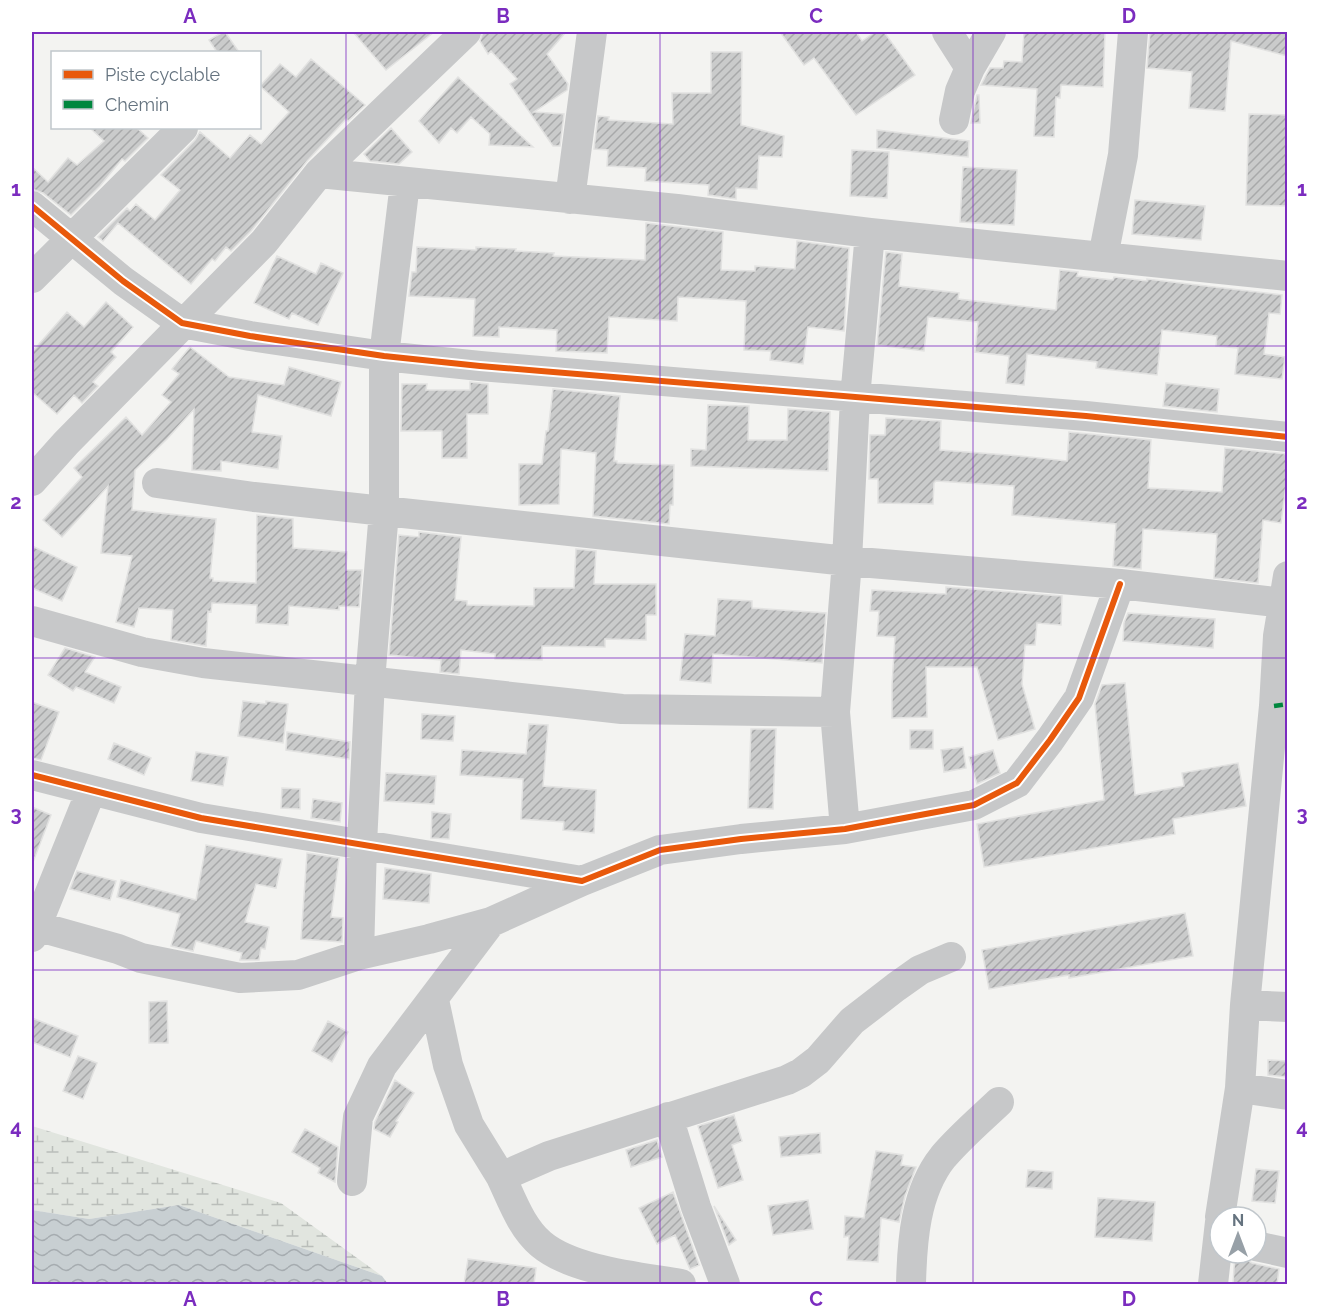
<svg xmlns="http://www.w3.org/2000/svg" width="1319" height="1316" viewBox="0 0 1319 1316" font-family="Raleway,sans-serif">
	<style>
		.wetland { fill: url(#wetland-marsh) }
		.water { fill: url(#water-waves) }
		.building { fill: url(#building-hatch); stroke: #e2e2e1; stroke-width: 1.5 }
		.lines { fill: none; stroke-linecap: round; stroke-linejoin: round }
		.minor { stroke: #c7c8c9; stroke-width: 30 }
		.quiet { stroke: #00873e; stroke-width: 4.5; stroke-dasharray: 9 4.5; stroke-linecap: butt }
		.cycleway-casing { stroke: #fff; stroke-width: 10 }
		.cycleway { stroke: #e8590c; stroke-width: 6 }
		.grid { fill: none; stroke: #7b2cbf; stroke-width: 1.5; stroke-opacity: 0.55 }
		.neatline { fill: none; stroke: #7b2cbf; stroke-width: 2 }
		.grid-label { font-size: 20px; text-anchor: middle; font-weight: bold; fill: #7b2cbf }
	</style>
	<defs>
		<pattern id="wetland-marsh" width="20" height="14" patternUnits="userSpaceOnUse" patternTransform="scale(1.5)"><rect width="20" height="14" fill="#e1e5df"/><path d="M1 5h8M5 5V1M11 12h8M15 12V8" fill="none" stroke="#babeba"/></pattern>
		<pattern id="water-waves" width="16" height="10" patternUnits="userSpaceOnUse" patternTransform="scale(1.5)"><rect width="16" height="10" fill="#c8cfd2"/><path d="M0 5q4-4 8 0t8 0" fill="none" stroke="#a6acb0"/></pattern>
		<pattern id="building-hatch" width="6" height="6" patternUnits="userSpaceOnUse" patternTransform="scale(1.5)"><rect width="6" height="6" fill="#cacbcb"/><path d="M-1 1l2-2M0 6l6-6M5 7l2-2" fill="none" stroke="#a8a9aa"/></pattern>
	</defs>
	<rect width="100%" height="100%" fill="#f3f3f1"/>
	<path class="wetland" d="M32,1126L281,1203L382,1276L179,1205L89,1219L32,1210Z"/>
	<path class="water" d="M179,1205L382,1276L388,1284H32V1210L89,1219Z"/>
	<path class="building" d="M223,32H225L239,52H217L209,40Z
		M353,32H434L386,70Z
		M483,32H566L547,54L568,84L567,90L534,112L564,114L560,146H553L510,84L517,79L491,51L488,54L480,41Z
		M780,32H856L862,41L875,32H884L915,75L856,115L814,58L804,65Z
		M1024,32L1105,33L1103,87L1061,85L1060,98L1056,97L1054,137L1034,136L1037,89L981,85L990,68H1003L1004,61L1022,62Z
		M1150,32H1287V56L1231,41L1225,111L1189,108L1192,72L1147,68Z
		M711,52H742L741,125L784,136L782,157L759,156L757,189L736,188V199L708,195L709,185L645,181L646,168L607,166L608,150L594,149L598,116L609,117L608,120L673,124L672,93H711Z
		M311,59L365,105L348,121L346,119L307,161L251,231L231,251L226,247L215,261L212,259L191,284L118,223L103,241L98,237L127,208L130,211L136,204L155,220L180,190L161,175L195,140L200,132L230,158L250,135L261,144L289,112L260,86L280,64L296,77Z
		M458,77L533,147L489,145L490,134L471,117L457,133L451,128L439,143L419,121Z
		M977,95H979L980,123H971Z
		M1249,114L1287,115V206L1246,205Z
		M90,128H137L148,138L125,161L122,159L100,186L71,215L43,193L32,189V167L48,182L68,158L77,165L104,141Z
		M391,128L412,152L399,164L370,161L364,154Z
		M877,130L969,141L968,157L877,148Z
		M852,150L889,152L887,198L850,196Z
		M963,167L1017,170L1014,225L960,222Z
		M1135,200L1205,206L1201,240L1132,234Z
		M646,223L723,232L721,270L755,271V266L795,269L797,241L849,248L844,331L808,327L803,364L770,360L771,351L744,350L746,301L678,297L677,321L609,317L607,353L556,351L557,330L499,327V337L473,336L475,299L409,296L412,272H416L417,247L476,250V247L516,249L515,251L554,253L553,256L645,260Z
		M886,252L902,254L899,286L959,293L958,299L1056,310L1060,270L1078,272L1077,276L1113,280L1114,277L1147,281V279L1282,295L1280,314L1269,313L1264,354L1285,357L1282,379L1235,374L1238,348L1216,346L1217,336L1162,330L1157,375L1096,368L1097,362L1027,354L1024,385L1006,383L1009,356L975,352L978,322L928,317L924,351L877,345Z
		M277,256L316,274L321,263L343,273L318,325L292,313L289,319L254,303Z
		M106,302L133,327L111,352L116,357L93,382L98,386L82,403L74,395L57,414L32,392V352L67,312L84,327Z
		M190,347L229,377L284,385L289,367L341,382L331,416L258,395L252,432L282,436L278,469L221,461V471L192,470L194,409L167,439L135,470L132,510L216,519L210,578H213V581L256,583L257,515L293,519V548L347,552L346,570H362L359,607L339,606V610L289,606L288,625L256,623L257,605L212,603L211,612L208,611L206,646L171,640L173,610L139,608L134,627L116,622L132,556L101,553L108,486L62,537L43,520L82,477L74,468L126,417L142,435L171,402L162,395L179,374L172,369Z
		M470,382L488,384V414H467V458H442V431H401L402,384H427L426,390H470Z
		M1166,383L1219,389L1217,412L1163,406Z
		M553,389L620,396L614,461H617V463L674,465L673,505H670L669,524L593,516L596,453L561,449L559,504L519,505V464H542L546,431H548Z
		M708,405L749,406L748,440H787L788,409L830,412L828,471L691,466V449L706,450Z
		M886,418L941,421L940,450L1020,456L1067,461L1069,432L1151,440L1148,488L1222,492L1225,448L1287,454V478L1281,523L1263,520L1258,583L1214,578L1217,534L1143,529L1141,569L1113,566L1116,524L1012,515L1014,486L936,481L934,483L933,504L878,503V479H869L870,435H885Z
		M419,532L461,537L455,600L467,601V605L534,606V588H574L576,549L596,551L594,584H656V615H646V640L605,639V647L542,646V660L495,659V654L461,650L459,674L440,672L441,660L389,655L399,535L419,537Z
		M32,546L77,567L62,601L32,588Z
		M946,587L1062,596L1061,625L1037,623L1035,645H1025L1022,684L1035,729L998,740L977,667H926L927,717L892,718V685L895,637L877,636L879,611H870L872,590L946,594Z
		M718,599L752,601V608L826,613L822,663L713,654L711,683L680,680L685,634L715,636Z
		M1128,613L1215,619L1213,648L1123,641L1124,623Z
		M65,648L95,657L85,672L121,687L114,703L76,687L73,691L48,675Z
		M1125,683L1135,795L1184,786L1182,773L1238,763L1246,806L1173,819L1175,834L984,867L977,824L1104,800L1095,704L1102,685Z
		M243,701L266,704V701L288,704L283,743L238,736Z
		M32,702L59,712L41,760L32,758Z
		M422,714L455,716L453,741L421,739Z
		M529,724L548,725L543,786L596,790L594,833L563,830L564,822L521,819L523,779L460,775L462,750L526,754Z
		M751,729H776L773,809L748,808Z
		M910,730H933V749H910Z
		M287,732L350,742L349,759L286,750Z
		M114,743L151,758L144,775L108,759Z
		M963,747L966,768L944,772L941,750Z
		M993,750L1000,773L977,784L969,757Z
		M196,752L228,757L223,786L191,781Z
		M386,773L436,776L434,804L384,801Z
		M282,788L300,789V809L281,808Z
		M313,799L342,803L340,822L311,818Z
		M32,807L51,815L33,862H32Z
		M432,812L451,814L449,839L431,838Z
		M206,845L282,859L276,888L256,884L245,922L269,927L265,949L261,948L259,960H240L242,953L196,941L193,951L171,946L180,914L117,897L121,880L196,900Z
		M307,853L339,858L331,917L343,918L342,942L301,939Z
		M385,868L431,874L429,903L383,899Z
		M77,871L116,881L110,900L70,889Z
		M1185,913L1193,956L1069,978V975L989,989L982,950Z
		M167,1001L168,1043H149V1002Z
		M32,1018L78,1036L70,1057L32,1042Z
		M328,1021L348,1032L332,1062L312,1051Z
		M78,1056L97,1063L83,1099L63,1091Z
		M1268,1060L1287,1061V1077L1268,1075Z
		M395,1080L414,1093L396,1121L398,1122L390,1137L374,1129L375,1122Z
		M734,1115L742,1141L732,1145L743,1180L718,1188L698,1126Z
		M305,1129L338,1147L335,1182L318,1173L320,1168L292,1152Z
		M820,1133L821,1153L781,1157L779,1137Z
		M657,1140L662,1157L631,1167L626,1150Z
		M876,1151L903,1155L901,1165L916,1167L905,1196L899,1222L881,1218L878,1262L847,1260L849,1236L844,1237L845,1216L864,1218Z
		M1256,1169L1279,1171L1275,1203L1252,1201Z
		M1028,1170L1053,1172L1052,1189L1026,1187Z
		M673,1192L699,1265L690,1269L675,1235L657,1244L639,1208Z
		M1098,1198L1155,1202L1152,1241L1095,1237Z
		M808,1200L813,1229L773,1235L768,1206Z
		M714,1206L736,1240L729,1245Z
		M1235,1253H1241L1245,1259L1252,1263L1279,1269L1277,1284H1233Z
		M468,1259L536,1268L534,1284H464Z"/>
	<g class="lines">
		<path class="minor" d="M947,32L970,68
			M954,120L960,91L970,68L991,32
			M319,173L677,209L870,233L1288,276
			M570,199L592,32
			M32,206L123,281L182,323L250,336L384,356L480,366L1086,416L1288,437
			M1103,257L1123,155L1133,32
			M32,278L183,128
			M32,481L66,443L264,242L319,173L466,32
			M157,483L254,497L847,561L1120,584L1283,603
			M32,621L142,652L203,663L622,709L835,712
			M32,775L201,818L582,881L660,850L741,839L845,829L974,805L1017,783L1050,740L1079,698L1120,584
			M845,829L835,712L847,561L855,398L870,233
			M36,926L118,949L141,958L240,978L298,975L359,955L429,939L491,922L582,881
			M32,937L91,791
			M359,955L362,844L370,681L384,511V356L405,183
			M434,1000L448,1065L469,1125L501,1177L549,1156L787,1080L801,1073L818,1060L852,1021L896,987L920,970L951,957
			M1245,1005L1288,1007
			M1240,1088L1288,1095
			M668,1117L696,1207L725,1284
			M501,1177C512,1200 521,1227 541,1244C573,1271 640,1277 681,1284
			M352,1181L358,1117L382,1066L491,922
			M1220,1217L1240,1088L1245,1005L1274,706L1278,636L1288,576
			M1256,1246L1288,1253
			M911,1284C912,1242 915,1192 943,1157C960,1137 980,1120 999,1102
			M1213,1284L1220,1222"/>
		<path class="quiet" d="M1274,706L1288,704"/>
		<g class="cycleway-casing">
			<path id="cycleway" d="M32,206L123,281L182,323L250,336L384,356L480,366L1086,416L1288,437
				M32,775L201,818L582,881L660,850L741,839L845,829L974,805L1017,783L1050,740L1079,698L1120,584"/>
		</g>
		<use href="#cycleway" class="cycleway"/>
	</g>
	<path class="grid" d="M346,32V1284M660,32V1284M973,32V1284M32,346H1288M32,658H1288M32,970H1288"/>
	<rect width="1319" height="1316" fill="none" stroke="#ffffff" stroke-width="66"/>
	<rect x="51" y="51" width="210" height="78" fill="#ffffff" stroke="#c1c7cc" stroke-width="1.5"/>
	<rect x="63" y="70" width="30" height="9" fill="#e8590c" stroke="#c1c7cc" stroke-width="1.5"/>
	<text x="105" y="81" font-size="18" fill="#65737f">Piste cyclable</text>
	<rect x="63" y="100" width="30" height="9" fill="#00873e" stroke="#c1c7cc" stroke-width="1.5"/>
	<text x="105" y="111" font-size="18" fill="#65737f">Chemin</text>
	<g transform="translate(1238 1235)"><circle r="28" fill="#ffffff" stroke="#c1c7cc" stroke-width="1.5"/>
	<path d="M0-4.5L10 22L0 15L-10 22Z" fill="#97a0a7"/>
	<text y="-9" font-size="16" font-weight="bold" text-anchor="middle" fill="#65737f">N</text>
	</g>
	<rect x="33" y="33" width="1253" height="1250" class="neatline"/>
	<g class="grid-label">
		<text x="190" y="23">A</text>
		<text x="503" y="23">B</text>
		<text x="816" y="23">C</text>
		<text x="1129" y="23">D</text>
		<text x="16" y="196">1</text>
		<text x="1302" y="196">1</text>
		<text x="16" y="509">2</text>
		<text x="1302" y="509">2</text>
		<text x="16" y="821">3</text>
		<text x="1302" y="821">3</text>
		<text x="16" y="1134">4</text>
		<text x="1302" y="1134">4</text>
		<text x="190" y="1306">A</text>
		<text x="503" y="1306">B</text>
		<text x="816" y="1306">C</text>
		<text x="1129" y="1306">D</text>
	</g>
</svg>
